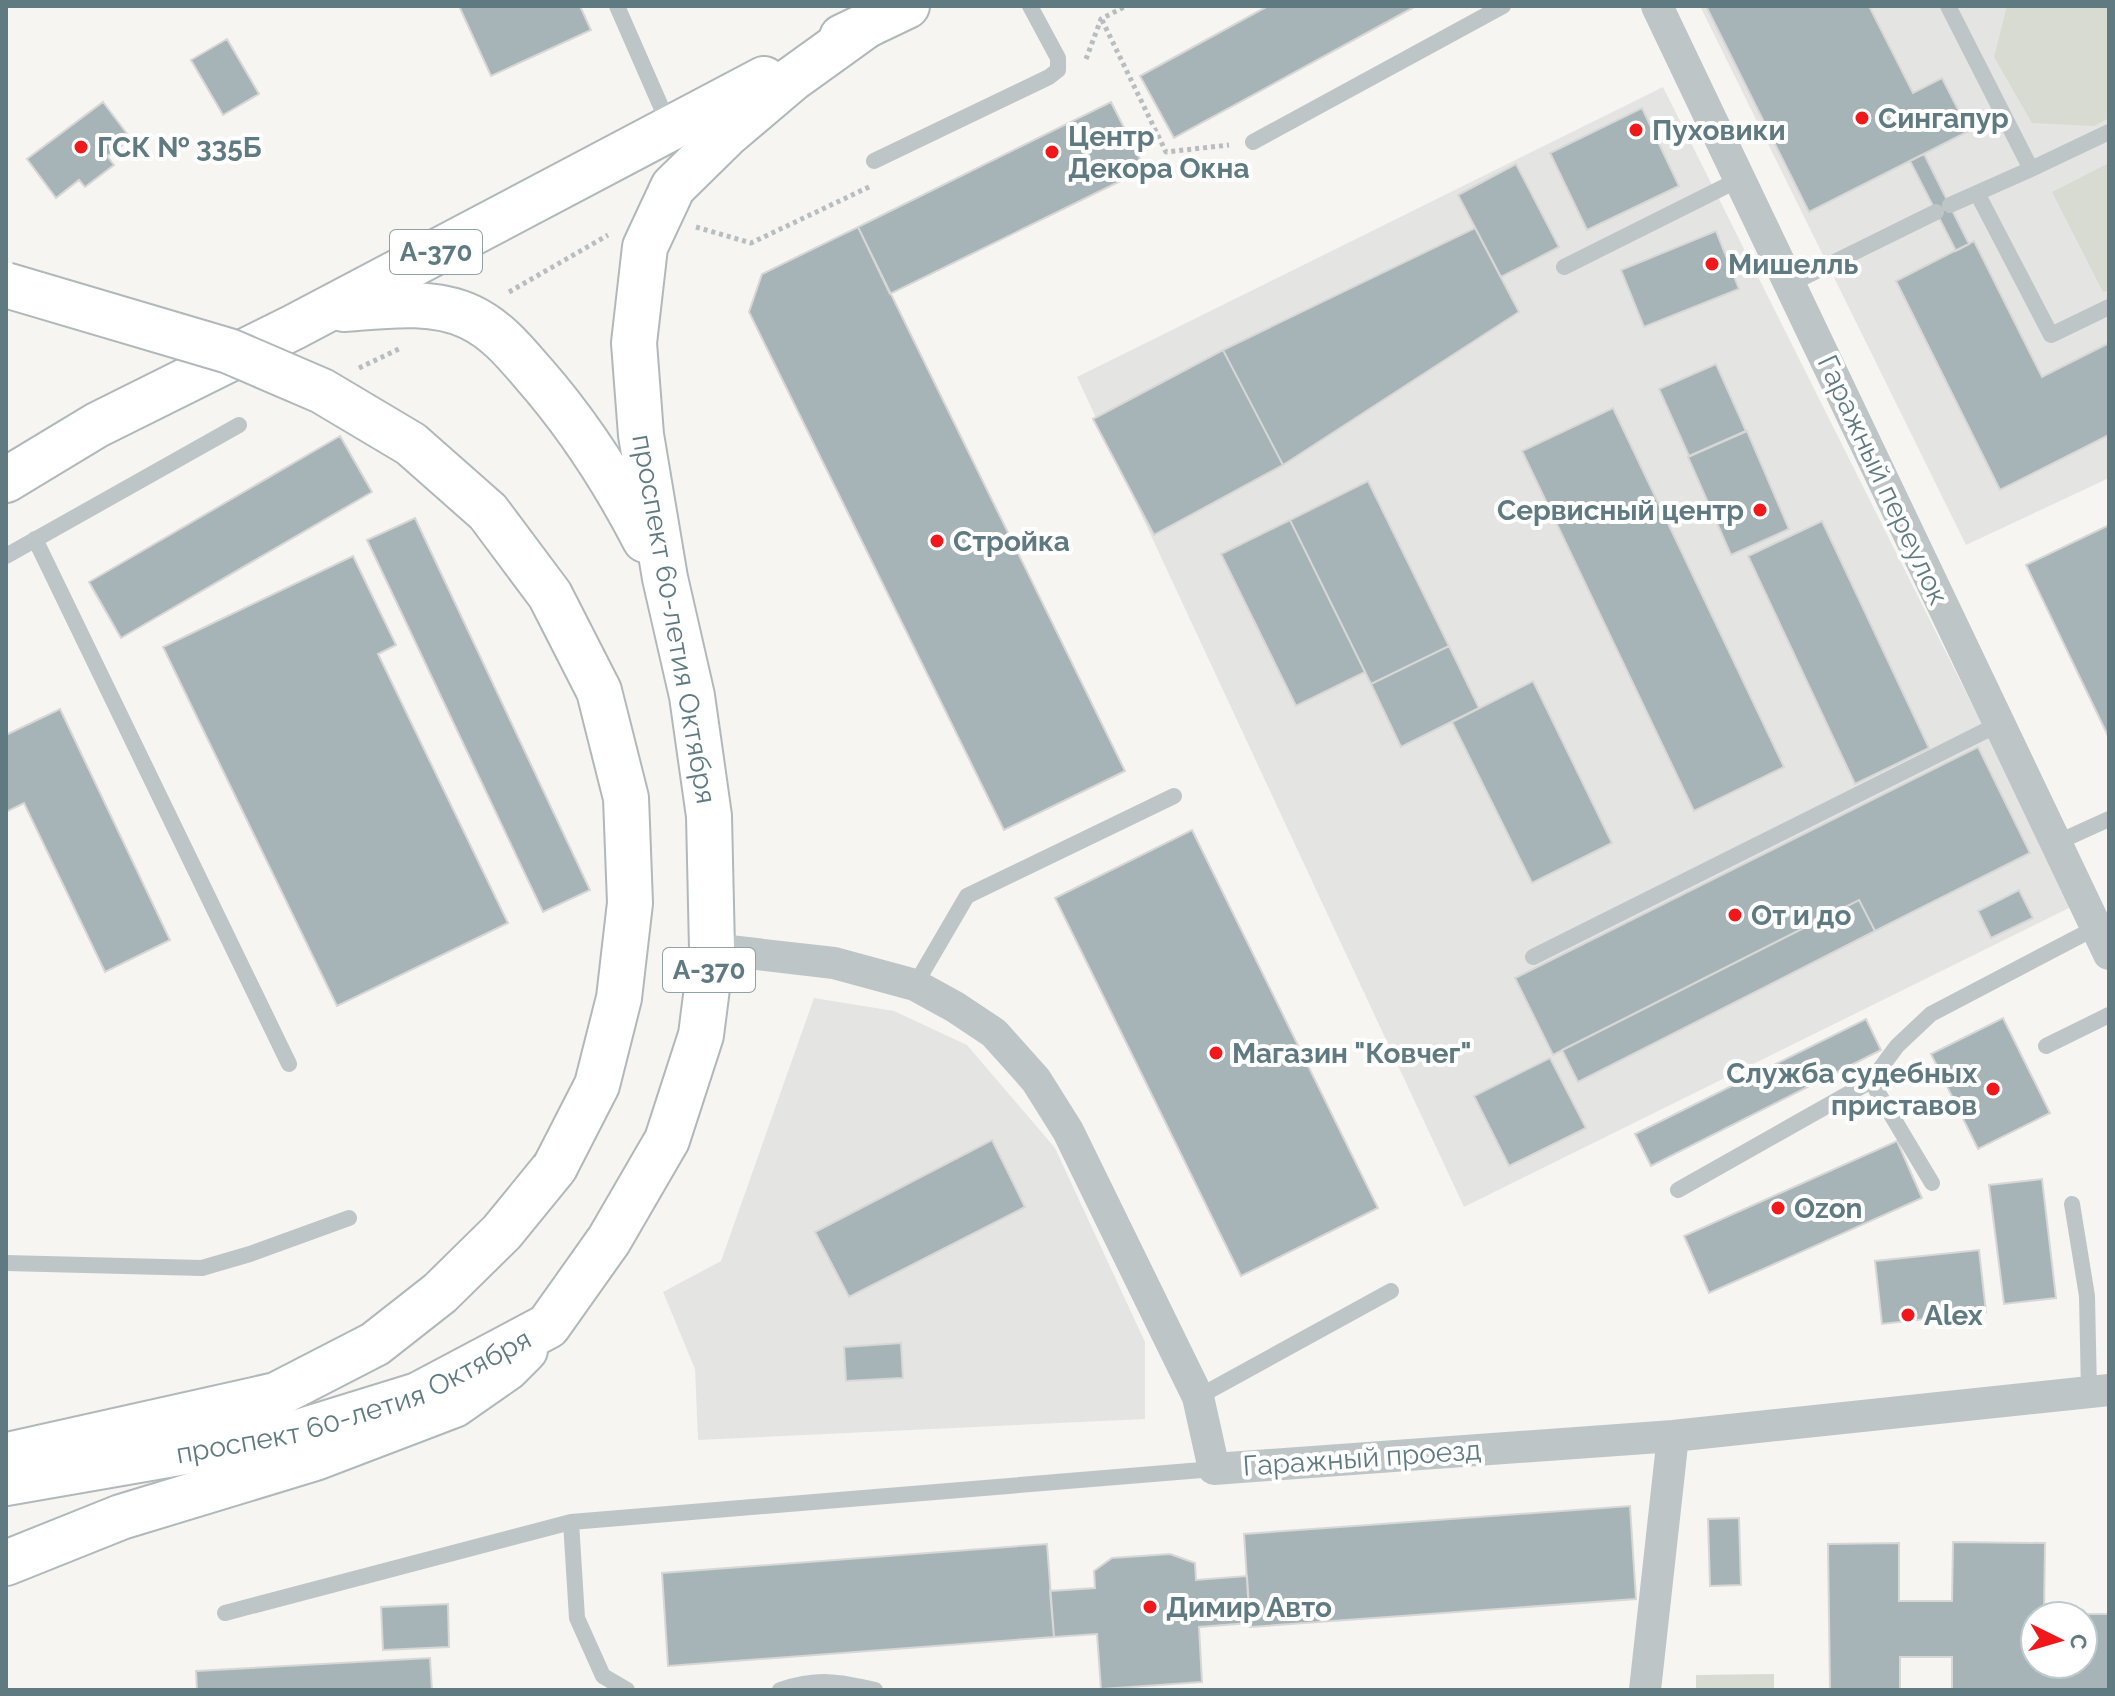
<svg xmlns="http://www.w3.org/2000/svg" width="2115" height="1696" viewBox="0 0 2115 1696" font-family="Raleway,sans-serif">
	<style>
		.built { fill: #e4e5e3 }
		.green { fill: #d7dbd1 }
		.building { fill: #a7b4b7; stroke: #d7d7d5; stroke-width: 2 }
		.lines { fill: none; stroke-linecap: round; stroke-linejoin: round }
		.primary-casing { stroke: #afb8ba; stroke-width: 48 }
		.highway-casing { stroke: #b1b8ba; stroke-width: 48 }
		.path { stroke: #b8bdbf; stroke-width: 5; stroke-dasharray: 4 4; stroke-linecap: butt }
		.lane { stroke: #bec5c7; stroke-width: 16 }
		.street { stroke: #bec5c7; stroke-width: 32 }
		.primary { stroke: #fff; stroke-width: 44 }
		.highway { stroke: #fff; stroke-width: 44 }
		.highway-bridge-casing { stroke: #b1b8ba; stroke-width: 48; stroke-linecap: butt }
		.highway-bridge { stroke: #fff; stroke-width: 44 }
		.poi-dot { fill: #f1181c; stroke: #fff; stroke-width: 3 }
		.labels { text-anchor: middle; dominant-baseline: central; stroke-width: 8; stroke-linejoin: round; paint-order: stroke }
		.shield { fill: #fff; stroke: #8fa2a6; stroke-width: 2 }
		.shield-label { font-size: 26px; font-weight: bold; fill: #5f7a80 }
		.poi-label { font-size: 28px; font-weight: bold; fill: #5f7a80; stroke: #fff; text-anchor: start }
		.street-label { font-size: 28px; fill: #5f7a80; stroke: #fff }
	</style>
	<rect width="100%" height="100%" fill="#f6f5f2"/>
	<path class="built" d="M1700,6H2109V478L1966,545Z
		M1663,87L2073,906L1464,1207L1077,377Z
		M814,998L894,1011L967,1045L1055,1148L1145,1342V1419L698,1440L695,1369L663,1292L721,1261Z"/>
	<path class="green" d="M2007,6H2109V118L2094,126L2032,123L1994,57Z
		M2109,163V290L2103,292L2052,192Z
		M1774,1674V1690H1696V1675Z"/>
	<path class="building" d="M459,6H580L591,30L491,76Z
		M1268,6H1416L1174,138L1140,76Z
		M1706,6H1869L1913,93L1942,78L1969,131L1809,212Z
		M227,39L259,94L223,115L191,60Z
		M103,102L131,139L107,156L114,165L85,187L79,180L56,198L27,159Z
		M1111,102L1145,169L890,294L858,227Z
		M1642,108L1679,186L1587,230L1550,153Z
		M1924,154L1969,244L1956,251L1910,161Z
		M1516,164L1559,247L1501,277L1458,195Z
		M858,227L1125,771L1004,830L749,312L762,274Z
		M1475,228L1519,312L1283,465L1223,350Z
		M1716,231L1739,289L1644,327L1621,270Z
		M1974,241L2042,377L2109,343V435L2000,490L1896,281Z
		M1223,350L1283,465L1154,535L1093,419Z
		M1716,364L1746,431L1689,456L1659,389Z
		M1613,408L1784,767L1694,811L1522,451Z
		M1747,431L1789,529L1731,555L1688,457Z
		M340,436L372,492L121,638L89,582Z
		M1368,481L1449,646L1371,684L1290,520Z
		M415,518L590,890L543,912L367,540Z
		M1290,520L1365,672L1296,706L1221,554Z
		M1822,521L1929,748L1855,784L1748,556Z
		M2109,525V738L2026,565Z
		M353,556L396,645L378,654L508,923L337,1006L163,647Z
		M1449,646L1479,708L1401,747L1371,684Z
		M1533,681L1612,843L1532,883L1452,722Z
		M60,709L170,940L105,972L24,803L6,812V735Z
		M1978,747L2030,853L1875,931L1859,900L1553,1055L1515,978Z
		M1192,830L1378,1208L1241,1276L1055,898Z
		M2019,890L2033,918L1991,938L1978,911Z
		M1859,900L1875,931L1578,1082L1562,1050Z
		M2003,1018L2050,1113L1978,1149L1931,1054Z
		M1866,1019L1881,1050L1651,1166L1635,1134Z
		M1550,1058L1586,1128L1509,1166L1474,1096Z
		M992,1140L1025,1207L849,1297L815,1232Z
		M1897,1141L1922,1198L1709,1293L1684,1236Z
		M2042,1179L2056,1298L2004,1304L1989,1185Z
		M1979,1250L1986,1312L1882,1324L1875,1261Z
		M901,1343L903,1378L846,1381L844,1347Z
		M1630,1506L1636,1599L1250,1627L1244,1534Z
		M1739,1518L1741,1585L1710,1586L1708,1519Z
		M1953,1542L2045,1543L2044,1616H2035V1664H2083V1657H2086V1614H2109V1690H1952V1657H1900V1690H1830L1828,1544L1899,1543V1601H1952Z
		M1047,1544L1054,1637L668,1666L662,1573Z
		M1170,1554L1195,1563L1196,1580L1247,1576L1250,1623L1199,1627L1202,1682L1101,1689L1097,1634L1054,1637L1050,1591L1095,1588L1094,1571L1112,1558Z
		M448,1604L449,1647L383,1650L381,1607Z
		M430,1658L432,1690H197L196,1671Z"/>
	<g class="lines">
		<g class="primary-casing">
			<path id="primary" d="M6,1563L121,1517L315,1458L454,1405L507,1368L525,1350"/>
		</g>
		<g class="highway-casing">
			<g id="highway">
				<path d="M842,37L907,6"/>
				<path d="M344,309C384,306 432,299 470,317C497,330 514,351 533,373C578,424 614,480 645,540"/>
				<path d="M6,480L97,425L294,327L764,79"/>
				<path d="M8,1455L276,1395L375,1344L440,1293L502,1232L555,1167"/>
				<path id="s1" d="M6,1483L295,1433L418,1395L548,1326L609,1240L667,1140L701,1035L712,949L709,816L692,696L665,578L641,435L634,343L645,247L673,187L726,135L792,79L867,25"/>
			</g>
		</g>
		<path class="path" d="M1102,20L1166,152L1229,145
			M1086,59L1101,19L1126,6
			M696,227L751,243L871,186
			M509,292L608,235
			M359,368L401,348"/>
		<path class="lane" d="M617,6L669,125
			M1948,6L2031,169L1950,205
			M1253,142L1503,6
			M874,161L1049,77L1058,70V58L1030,6
			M2031,169L2109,132
			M1977,193L2051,335L2109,307
			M1564,267L1740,179
			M1790,284L1936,212
			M35,539L289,1064
			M6,556L239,425
			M2056,843L2109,819
			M1533,957L1999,724
			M915,985L967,896L1174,796
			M2046,1046L2109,1015
			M1871,1081L1932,1183
			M1678,1190L1871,1081L1897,1046L1931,1014L2097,927
			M2072,1204L2087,1296L2089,1392
			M6,1263L202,1268L250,1254L349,1218
			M1198,1397L1391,1291
			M571,1522L577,1618L603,1676L627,1690
			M225,1613L571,1522L1214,1469
			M780,1690C817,1678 838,1681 875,1690"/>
		<path class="street" d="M1657,6L2109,954
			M712,949L834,963L915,985L955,1007L994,1033L1036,1080L1068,1131L1198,1397L1214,1469L1673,1436L2109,1390
			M1645,1690L1673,1436"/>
		<use href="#primary" class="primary"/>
		<use href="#highway" class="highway"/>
		<g class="highway-bridge-casing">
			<path id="highway-bridge" d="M6,285L229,351L322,391L411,444L488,512L550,595L599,691L626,798L630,903L619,998L597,1085L555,1167"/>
		</g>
		<use href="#highway-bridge" class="highway-bridge"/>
	</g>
	<g class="poi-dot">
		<circle cx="1862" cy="118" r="8"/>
		<circle cx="1636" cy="130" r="8"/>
		<circle cx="81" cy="147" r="8"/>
		<circle cx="1052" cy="152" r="8"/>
		<circle cx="1712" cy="264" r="8"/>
		<circle cx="1760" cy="510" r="8"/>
		<circle cx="937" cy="541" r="8"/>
		<circle cx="1735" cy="915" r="8"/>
		<circle cx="1216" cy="1053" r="8"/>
		<circle cx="1993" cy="1089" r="8"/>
		<circle cx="1778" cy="1208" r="8"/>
		<circle cx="1908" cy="1315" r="8"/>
		<circle cx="1150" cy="1607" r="8"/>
	</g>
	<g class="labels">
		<g class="shield">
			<rect x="390" y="230" width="92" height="44" rx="6"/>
			<rect x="663" y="948" width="92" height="44" rx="6"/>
		</g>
		<g class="shield-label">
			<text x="436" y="252">А-370</text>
			<text x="709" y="970">А-370</text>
		</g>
		<g class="poi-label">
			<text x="1878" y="118">Сингапур</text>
			<text x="1652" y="130">Пуховики</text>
			<text x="1068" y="136">Центр<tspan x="1068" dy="32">Декора Окна</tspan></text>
			<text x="97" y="147">ГСК № 335Б</text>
			<text x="1728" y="264">Мишелль</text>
			<text x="1744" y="510" text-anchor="end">Сервисный центр</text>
			<text x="953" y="541">Стройка</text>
			<text x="1751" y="915">От и до</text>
			<text x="1232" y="1053">Магазин "Ковчег"</text>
			<text x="1977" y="1073" text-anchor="end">Служба судебных<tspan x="1977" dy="32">приставов</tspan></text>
			<text x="1794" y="1208">Ozon</text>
			<text x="1924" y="1315">Alex</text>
			<text x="1166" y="1607">Димир Авто</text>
		</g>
		<g class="street-label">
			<text transform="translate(1883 480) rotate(65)">Гаражный переулок</text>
			<text transform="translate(674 619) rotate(80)">проспект 60-летия Октября</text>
			<text stroke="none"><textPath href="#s1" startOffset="360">проспект 60-летия Октября</textPath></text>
			<text transform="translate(1362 1458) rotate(-4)">Гаражный проезд</text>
		</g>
	</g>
	<rect width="2115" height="1696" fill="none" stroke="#5f7a80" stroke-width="16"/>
	<g transform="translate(2059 1640) rotate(95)"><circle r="38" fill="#ffffff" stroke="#bfcacc" stroke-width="2"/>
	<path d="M0-6L14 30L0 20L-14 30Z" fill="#f1181c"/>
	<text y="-12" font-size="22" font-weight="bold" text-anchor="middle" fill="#5f7a80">С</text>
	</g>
</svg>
